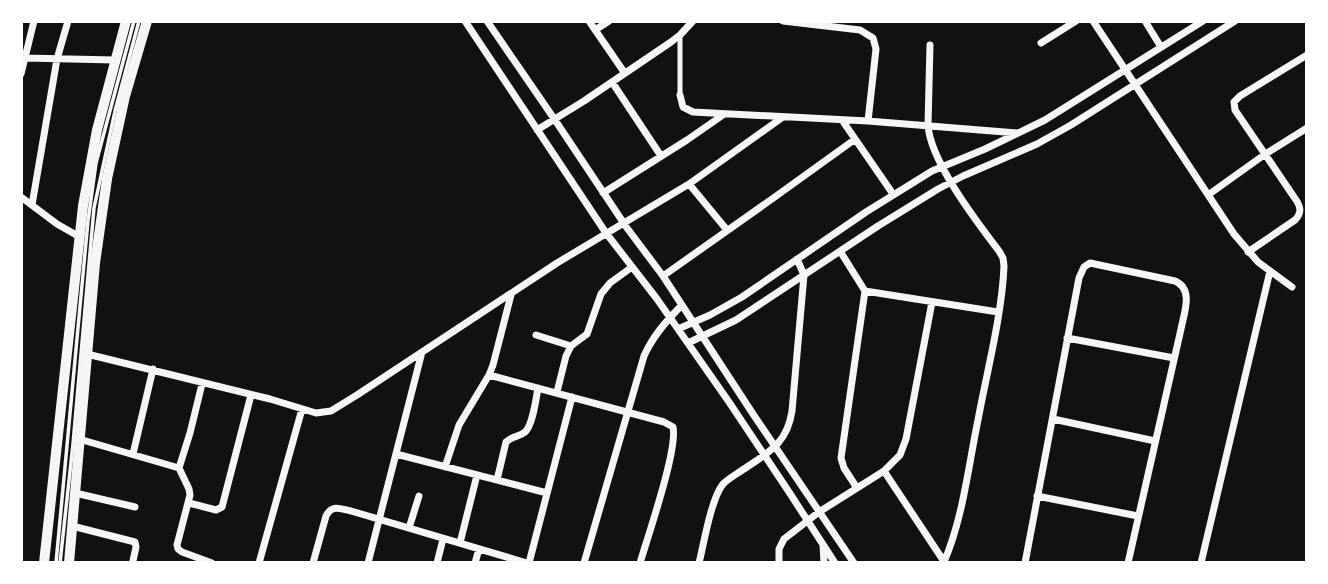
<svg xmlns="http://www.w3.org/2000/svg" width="1328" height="584" viewBox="0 0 1328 584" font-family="Roboto,sans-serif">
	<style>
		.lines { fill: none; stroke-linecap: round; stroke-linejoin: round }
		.service { stroke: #f5f5f5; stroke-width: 3.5 }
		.pedestrian { stroke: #f5f5f5; stroke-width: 5 }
		.minor { stroke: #f5f5f5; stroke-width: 7 }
		.primary { stroke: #f5f5f5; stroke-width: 10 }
	</style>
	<rect width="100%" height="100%" fill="#111"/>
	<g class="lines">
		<path class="service" d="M56,563L88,221L96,163L134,21
			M60,563L73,444L94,208L115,111L139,21"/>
		<path class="pedestrian" d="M680,95V35"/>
		<path class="minor" d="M465,21L606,233L657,299L729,402L789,492L835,563
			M487,21L555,120L627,228L663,276L753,414L854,563
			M589,21L624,72
			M783,21L860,30L873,38L876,49L868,121
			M1093,21L1234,234L1258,262L1292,287
			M1145,21L1161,47
			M595,30L609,21
			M1041,43L1076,21
			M930,45L928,125C930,161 977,222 999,251L1003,258L1004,266C1002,315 987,371 978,420C968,468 963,518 944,562
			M24,58L115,60
			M21,74L34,21
			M612,82L661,156
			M680,95L683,107L693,112L868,121L1017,133
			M842,120L893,194
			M537,130L584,101L671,42L680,35L693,21
			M689,184L727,230
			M603,193L687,140L723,115
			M1208,195L1264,155L1307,128
			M21,197L57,224L78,236
			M32,205L57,59L68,21
			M840,251L865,291
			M1248,252L1295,220C1303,212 1300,205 1294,197L1235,110L1234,102L1240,96L1307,55
			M663,276L772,199L854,140
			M865,291L998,312
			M678,329L710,315L742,297L866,212L932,171L985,149L1045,120L1203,21
			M536,335L571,346
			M1067,338L1174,358
			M688,343L736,320L878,226L938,189L963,176L1037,144L1071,125L1235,21
			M87,354L270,399L316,413L331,411L357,395L557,263L689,184L783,117
			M489,375L664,422L673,427C678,449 648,536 640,563
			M202,384L190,433L179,468L189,489L190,495L177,545L178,549L182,552L212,563
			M557,392L566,356L571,346L587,334L601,294L610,283L632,267
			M1053,419L1155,441
			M79,439L179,468
			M133,454L153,369
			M396,454L547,493
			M445,467L459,425L489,375L493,365L511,295
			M884,471L945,563
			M497,480L506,442C512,436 519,437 525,432C533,425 536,398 538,388
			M857,488L844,468L841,458L865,291
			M75,493L135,507
			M1037,496L1138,516
			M189,503L216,510L222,507L251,395
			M72,526L135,542L136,547L133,561
			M409,528L419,496
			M460,543L477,475
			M823,545L824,563
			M259,563L302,409
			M313,563L326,516C332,504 340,509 351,511L527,563
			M368,563L422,352
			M437,563L443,539
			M475,563L479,549
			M529,563L572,397
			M584,563L644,356C653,336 666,321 682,305
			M699,563C704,543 711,499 723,484C728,479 735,475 741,471C767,453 787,445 792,411L804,275L797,259
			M779,563V549L784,539L819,512L884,471L900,455L906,439L932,302
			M1025,563L1079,278L1084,267L1090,263L1175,281C1194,289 1184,313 1181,329L1128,563
			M1201,563L1270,271"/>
		<path class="primary" d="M44,563L83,206L97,130L126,21
			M69,563L95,263L107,179L125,96L147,21"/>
	</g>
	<rect width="1328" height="584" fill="none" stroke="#ffffff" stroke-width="46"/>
</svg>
